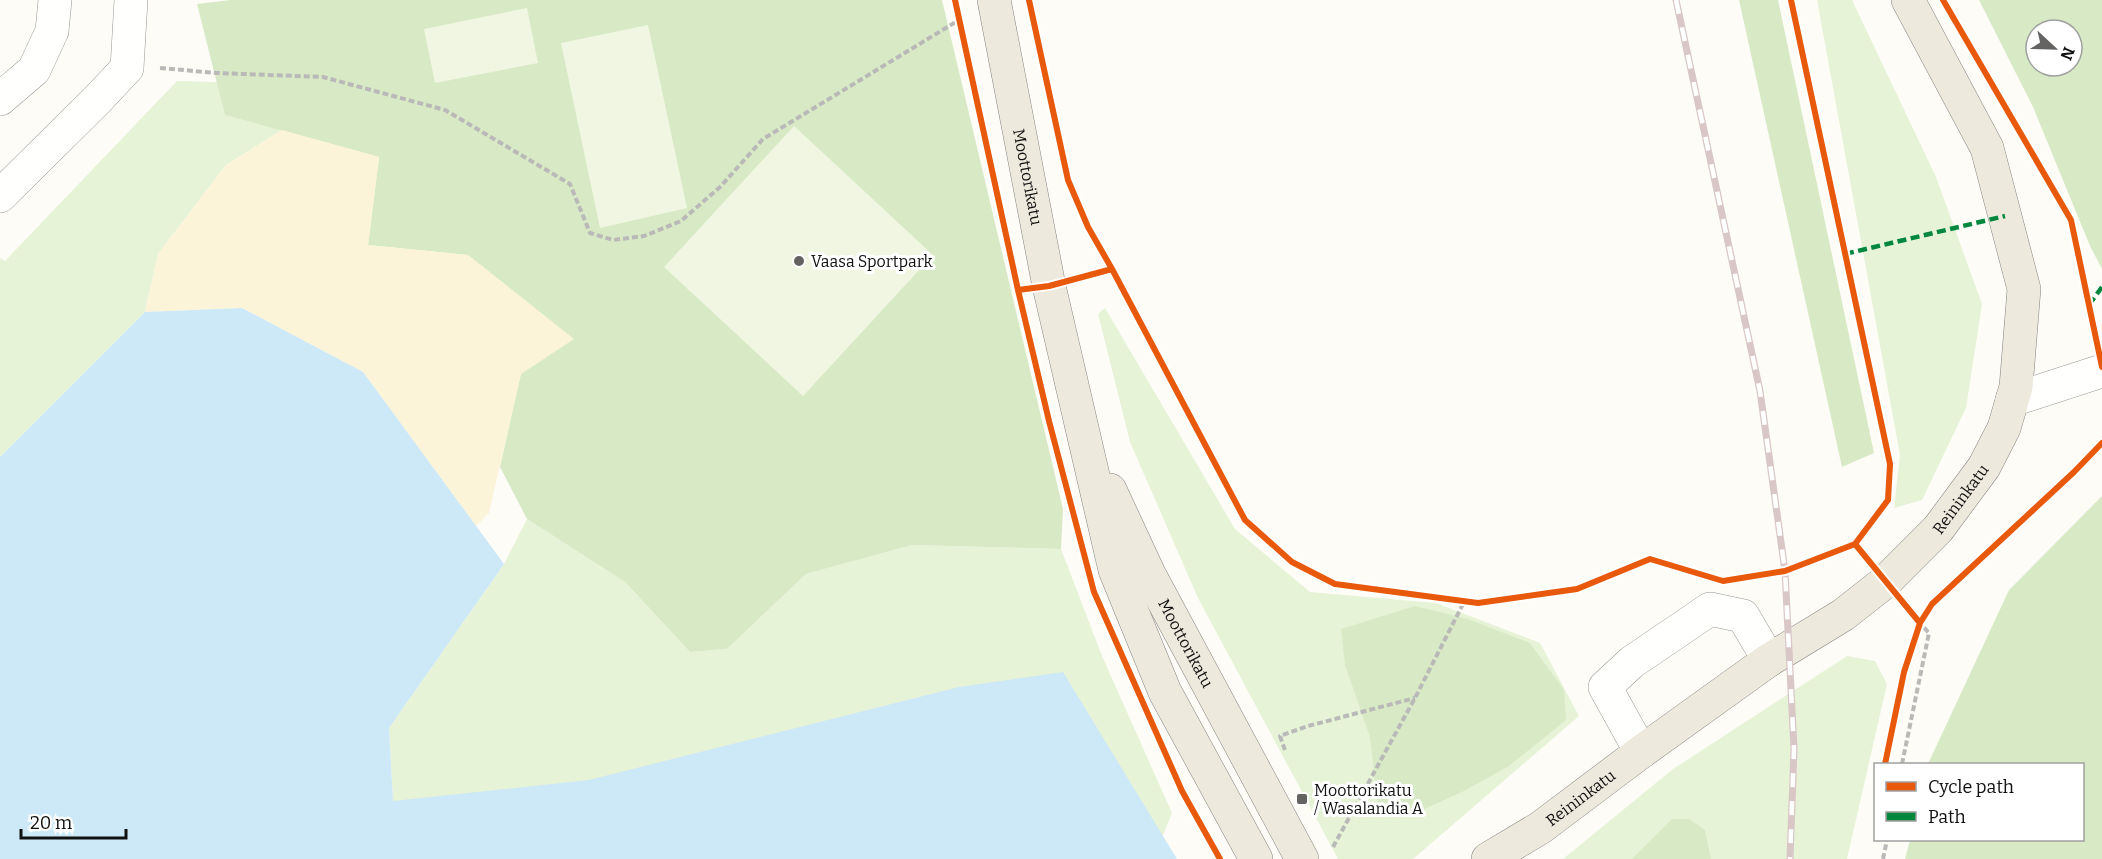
<svg xmlns="http://www.w3.org/2000/svg" width="2102" height="859" viewBox="0 0 2102 859" font-family="Bitter,serif">
	<style>
		.green { fill: #e7f3d7 }
		.forest { fill: #d8eac5; fill-rule: evenodd }
		.sand { fill: #fcf4d9 }
		.pitch { fill: #f0f6e1 }
		.water { fill: #cde8f7 }
		.lines { fill: none; stroke-linecap: round; stroke-linejoin: round }
		.minor-casing { stroke: #979795; stroke-width: 34 }
		.major-casing { stroke: #858482; stroke-width: 34 }
		.path { stroke: #b9b9b8; stroke-width: 4; stroke-dasharray: 6 3; stroke-linecap: butt }
		.minor { stroke: #fffffe; stroke-width: 33 }
		.major { stroke: #ede9dc; stroke-width: 33 }
		.rail-casing { stroke: #d9c6c7; stroke-width: 7 }
		.rail { stroke: #fff; stroke-width: 4.5; stroke-dasharray: 14; stroke-linecap: butt }
		.quiet { stroke: #00873e; stroke-width: 4.5; stroke-dasharray: 9 4.5; stroke-linecap: butt }
		.cycleway-casing { stroke: #fff; stroke-width: 10 }
		.cycleway { stroke: #e8590c; stroke-width: 6 }
		.poi-dot { fill: #646362; stroke: #fff; stroke-width: 2 }
		.labels { text-anchor: middle; dominant-baseline: central; stroke-width: 6; stroke-linejoin: round; paint-order: stroke }
		.street-label { font-size: 16px; fill: #111; stroke: #fff }
		.poi-label { font-size: 16px; fill: #111; stroke: #fff; text-anchor: start }
	</style>
	<rect width="100%" height="100%" fill="#fdfcf7"/>
	<path class="green" d="M1817,0H1852L1936,177L1982,304L1966,408L1922,500L1894,508L1900,455Z
		M177,81L217,82L225,115L282,130L226,165L158,254L145,312L0,457V258L5,261Z
		M1105,308L1235,529L1310,592L1436,603L1540,643L1579,716L1413,859H1338L1198,598L1130,442L1098,314Z
		M527,519L625,582L690,652L727,649L806,574L912,545L1061,549L1102,656L1172,813L1163,835L378,859L393,801L389,728L504,564Z
		M1847,656L1875,661L1887,684L1847,859H1563L1673,769Z"/>
	<path class="forest" d="M230,0H942L1063,509L1061,549L912,545L806,574L727,649L690,652L625,582L527,519L500,467L521,373L573,339L468,255L368,245L379,157L225,115L197,4Z
		M1739,0H1778L1874,453L1842,467Z
		M1979,0H2102V269L2090,246L2033,107ZM2036,30H2072V66H2036Z
		M2102,496V859H1905L1910,840H2082V764H1928L2009,590Z
		M1415,606L1468,619L1530,643L1564,690L1566,720L1509,766L1466,790L1418,812L1378,807L1370,737L1345,665L1341,629Z
		M1672,819H1689L1705,830L1711,859H1632Z"/>
	<path class="sand" d="M282,130L379,157L368,245L468,255L574,339L521,374L489,513L476,526L363,372L242,308L145,312L158,254L226,165Z"/>
	<path class="pitch" d="M527,8L538,63L435,83L424,29Z
		M648,25L687,208L600,228L561,43Z
		M794,126L933,255L803,396L664,267Z"/>
	<path class="water" d="M242,308L363,372L504,564L389,728L393,801L589,780L959,687L1063,672L1177,859H0V457L145,312Z"/>
	<g class="lines">
		<g class="minor-casing">
			<path id="minor" d="M0,99L34,70L52,31L55,0
				M0,196L98,99L127,68L131,0
				M2012,400L2102,371
				M1641,752L1605,687L1632,662L1710,609L1743,616L1769,660"/>
		</g>
		<g class="major-casing">
			<g id="major">
				<path id="s1" d="M994,0L1049,286L1115,570L1165,692L1256,859"/>
				<path id="s2" d="M1110,490L1149,574L1302,859"/>
				<path id="s3" d="M1488,859L1540,828L1641,752L1769,660L1843,615L1885,582L1938,529L1984,467L2004,428L2016,387L2024,289L1987,148L1908,0"/>
			</g>
		</g>
		<path class="path" d="M160,68L217,73L323,77L445,110L570,184L590,233L613,240L644,236L681,221L720,187L763,139L959,20
			M1285,750L1280,736L1308,726L1415,698
			M1902,764L1929,633L1920,623
			M1333,847L1415,698L1464,602
			M1883,859L1887,840"/>
		<use href="#minor" class="minor"/>
		<use href="#major" class="major"/>
		<g class="rail-casing">
			<path id="rail" d="M1676,0L1760,391L1785,571L1794,749L1790,859"/>
		</g>
		<use href="#rail" class="rail"/>
		<path class="quiet" d="M1845,254L2005,216
			M2089,305L2102,287"/>
		<g class="cycleway-casing">
			<path id="cycleway" d="M955,0L1018,290L1049,421L1094,592L1182,791L1220,859
				M1029,0L1068,180L1088,227L1112,269L1245,520L1292,562L1335,584L1478,603L1577,589L1650,559L1723,581L1785,571L1855,544L1888,500L1890,464L1791,0
				M1943,0L2071,220L2102,367
				M1018,290L1049,286L1112,269
				M1855,544L1920,623L1904,672L1885,764
				M1920,623L1932,604L2074,472L2102,443"/>
		</g>
		<use href="#cycleway" class="cycleway"/>
	</g>
	<g class="poi-dot">
		<circle cx="799" cy="261" r="6"/>
		<rect x="1296" y="793" width="12" height="12" rx="3"/>
	</g>
	<g class="labels">
		<g class="street-label">
			<text stroke="none"><textPath href="#s1" startOffset="180">Moottorikatu</textPath></text>
			<text stroke="none"><textPath href="#s3" startOffset="597">Reininkatu</textPath></text>
			<text stroke="none"><textPath href="#s2" startOffset="171">Moottorikatu</textPath></text>
			<text stroke="none"><textPath href="#s3" startOffset="111">Reininkatu</textPath></text>
		</g>
		<g class="poi-label">
			<text x="811" y="261">Vaasa Sportpark</text>
			<text x="1314" y="790">Moottorikatu<tspan x="1314" dy="18">/ Wasalandia A</tspan></text>
		</g>
	</g>
	<rect x="1874" y="763" width="210" height="78" fill="#ffffff" stroke="#a0a0a0" stroke-width="1.5"/>
	<rect x="1886" y="782" width="30" height="9" fill="#e8590c" stroke="#a0a0a0" stroke-width="1.5"/>
	<text x="1928" y="793" font-size="18" fill="#111111">Cycle path</text>
	<rect x="1886" y="812" width="30" height="9" fill="#00873e" stroke="#a0a0a0" stroke-width="1.5"/>
	<text x="1928" y="823" font-size="18" fill="#111111">Path</text>
	<g transform="translate(2054 48) rotate(112)"><circle r="28" fill="#ffffff" stroke="#a0a0a0" stroke-width="1.5"/>
	<path d="M0-4.5L10 22L0 15L-10 22Z" fill="#646362"/>
	<text y="-9" font-size="16" font-weight="bold" text-anchor="middle" fill="#111111">N</text>
	</g>
	<path d="M21 829v9h105v-9" fill="none" stroke="#111111" stroke-width="3"/>
	<text x="30" y="829" font-size="18" fill="#111111" stroke="#ffffff" stroke-width="4.5" paint-order="stroke">20 m</text>
</svg>
